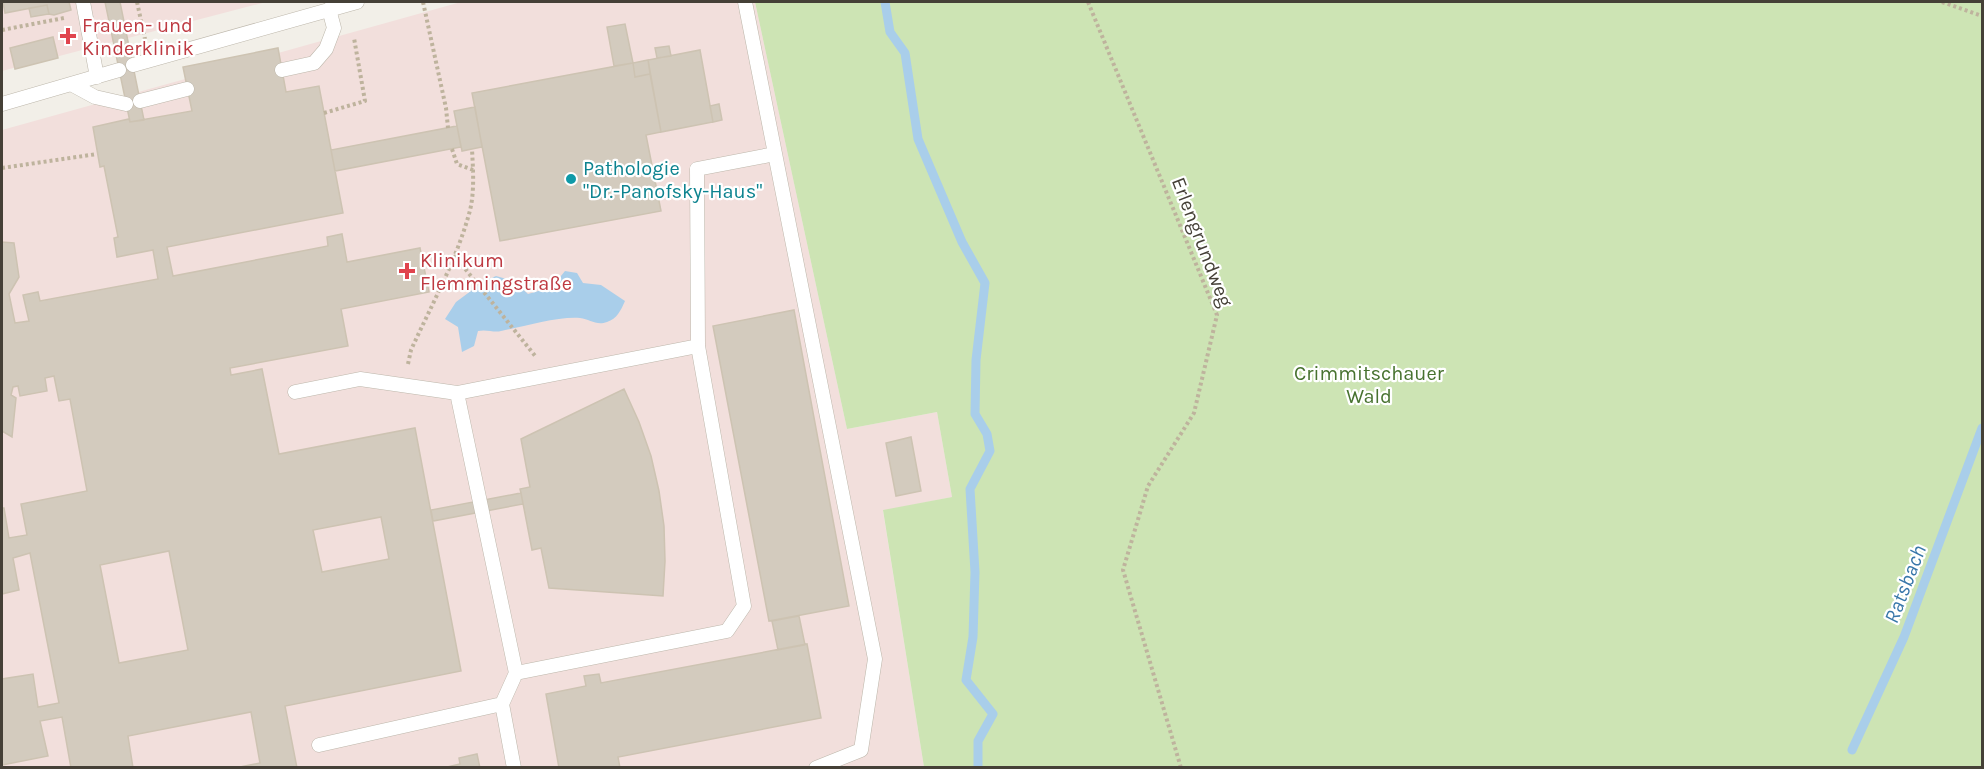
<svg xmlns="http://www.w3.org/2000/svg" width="1984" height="769" viewBox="0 0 1984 769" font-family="Karla,sans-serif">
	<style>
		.medical { fill: #f2dfdc }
		.green { fill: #cde4b4 }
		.water { fill: #a9ceea }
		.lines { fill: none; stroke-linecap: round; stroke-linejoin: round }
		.stream { stroke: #a9ceea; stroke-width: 9 }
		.building { fill: #d3cbbe; stroke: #cdc3b2; stroke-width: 1.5; fill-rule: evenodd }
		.service-casing { stroke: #bdb7ab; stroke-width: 15 }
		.path { stroke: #beb39d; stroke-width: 4; stroke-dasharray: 3 3; stroke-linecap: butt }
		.service { stroke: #fff; stroke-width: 14 }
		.health-dot { fill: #e0444e; stroke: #fff; stroke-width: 2 }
		.culture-dot { fill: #0f9aa8; stroke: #fff; stroke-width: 2 }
		.labels { text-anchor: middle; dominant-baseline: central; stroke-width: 4.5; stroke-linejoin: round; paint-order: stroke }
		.health-label { font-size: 20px; fill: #be3a42; stroke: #fff; text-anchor: start }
		.culture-label { font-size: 20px; fill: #0d838f; stroke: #fff; text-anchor: start }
		.street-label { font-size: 20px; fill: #454037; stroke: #fff }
		.park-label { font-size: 20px; fill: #47722f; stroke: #fff }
		.water-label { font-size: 21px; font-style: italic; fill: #3877a9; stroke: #fff }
	</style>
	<rect width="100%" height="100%" fill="#f2efe8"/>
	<path class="medical" d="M2,2H266L2,71Z
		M461,2H755L847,429L937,412L952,497L883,511L924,767H2V130Z"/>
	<path class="green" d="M755,2H1982V767H924L883,510L952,497L937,412L847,429Z"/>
	<path class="water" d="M565,271L577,273L583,283L601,285L625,301C621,310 617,319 607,322C596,326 590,319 580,318C559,316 522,327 501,331C494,333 487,329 478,331L474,346L462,352L458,327L445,319L456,302L483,282L496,276L514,281L528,294L552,287Z"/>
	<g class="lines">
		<path class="stream" d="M885,2L890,32L905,53L918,139L962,242L985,283L976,360L975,414L987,434L990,451L970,489L975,572L973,637L966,680L993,714L978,741V768
			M1852,750L1904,637L1982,428"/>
	</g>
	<path class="building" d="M3,2H69L71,10L54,15L49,14L47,5L5,13Z
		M105,2H120L144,120L130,122Z
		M47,5L49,14L31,17L29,8Z
		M625,24L633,63L614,66L607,27Z
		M53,37L58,58L15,69L10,48Z
		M669,46L671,56L657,58L655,48Z
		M278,48L286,92L319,86L343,213L167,247L173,276L328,246L327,237L342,234L347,262L420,248L429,292L341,309L348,346L230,368L231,375L262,369L279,454L415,428L461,671L285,706L297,768H235L260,763L251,712L128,736L133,768H71L62,717L40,721L48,756L2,765V679L33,674L38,707L59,703L30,553L13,558L19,590L2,594V508H4L9,538L27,535L21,504L87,491L70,399L59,401L54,376L45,378L47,391L20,396L18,386L13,387L11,395L16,398L12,437L2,431V242L14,243L19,277L9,294L15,323L29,321L23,295L38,292L40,301L158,279L153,250L117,257L114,238L118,237L104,166L100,167L93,127L129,119L130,122L192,111L183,67ZM381,517L389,559L322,572L313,530ZM169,551L188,650L119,663L100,565Z
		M700,50L713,122L661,132L648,60Z
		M648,60L650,74L635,77L633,63Z
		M633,63L635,77L650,74L661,132L646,135L661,211L500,241L472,93Z
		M719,104L722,120L713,122L710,106Z
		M475,107L482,147L462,151L454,111Z
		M457,126L461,147L335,171L331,150Z
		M794,310L849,606L769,621L713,326Z
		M624,389L639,422L651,456L659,491L664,526L665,561L663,596L549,588L541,548L532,550L521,493L520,489L530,487L521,439Z
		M911,437L921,491L896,496L886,443Z
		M521,493L523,504L433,521L431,510Z
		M799,616L805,645L778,650L772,621Z
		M807,644L821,718L618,757L620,768H559L546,694L586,686L584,676L599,674L601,683Z
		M477,754L480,768H443L460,764L459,758Z"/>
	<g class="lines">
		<g class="service-casing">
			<path id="service" d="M83,2L97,77
				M745,2L875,659L861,750L816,768
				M133,65L357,2
				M282,70L314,63L326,49L334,28L329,9
				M71,84L95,97L126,104
				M140,101L187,89
				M2,104L119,70
				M295,392L360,379L457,393
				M516,673L727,631L744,606L698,346
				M319,745L502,704
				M514,768L502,704L516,673L457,393L698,346L697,169L775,154"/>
		</g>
		<path class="path" d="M137,2L145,39
			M423,2L446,108L448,128
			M1088,2L1217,315L1194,413L1148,486L1123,570L1181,768
			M1942,2L1982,16
			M2,30L64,18
			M324,113L365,101L354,38
			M452,149L457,164L473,170
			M2,168L97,154
			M454,255L536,357
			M408,364L411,350C431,306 456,261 469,214C475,194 473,169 472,149"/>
		<use href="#service" class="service"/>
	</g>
	<g class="health-dot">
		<path d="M65 27h6v6h6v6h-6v6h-6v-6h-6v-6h6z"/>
		<path d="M404 262h6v6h6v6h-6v6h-6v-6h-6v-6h6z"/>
	</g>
	<circle class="culture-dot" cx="571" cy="179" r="6"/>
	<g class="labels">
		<g class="health-label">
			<text x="82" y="25">Frauen- und<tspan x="82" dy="23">Kinderklinik</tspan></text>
			<text x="420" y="260">Klinikum<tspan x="420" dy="23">Flemmingstraße</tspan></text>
		</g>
		<g class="culture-label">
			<text x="583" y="168">Pathologie<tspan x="583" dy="23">"Dr.-Panofsky-Haus"</tspan></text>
		</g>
		<g class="street-label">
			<text transform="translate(1202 242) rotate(69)">Erlengrundweg</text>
		</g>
		<g class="park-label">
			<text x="1369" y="373">Crimmitschauer<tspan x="1369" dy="23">Wald</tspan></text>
		</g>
		<g class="water-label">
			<text transform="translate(1905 584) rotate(-69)">Ratsbach</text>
		</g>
	</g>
	<rect width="1984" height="769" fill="none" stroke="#454037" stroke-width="6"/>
</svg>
